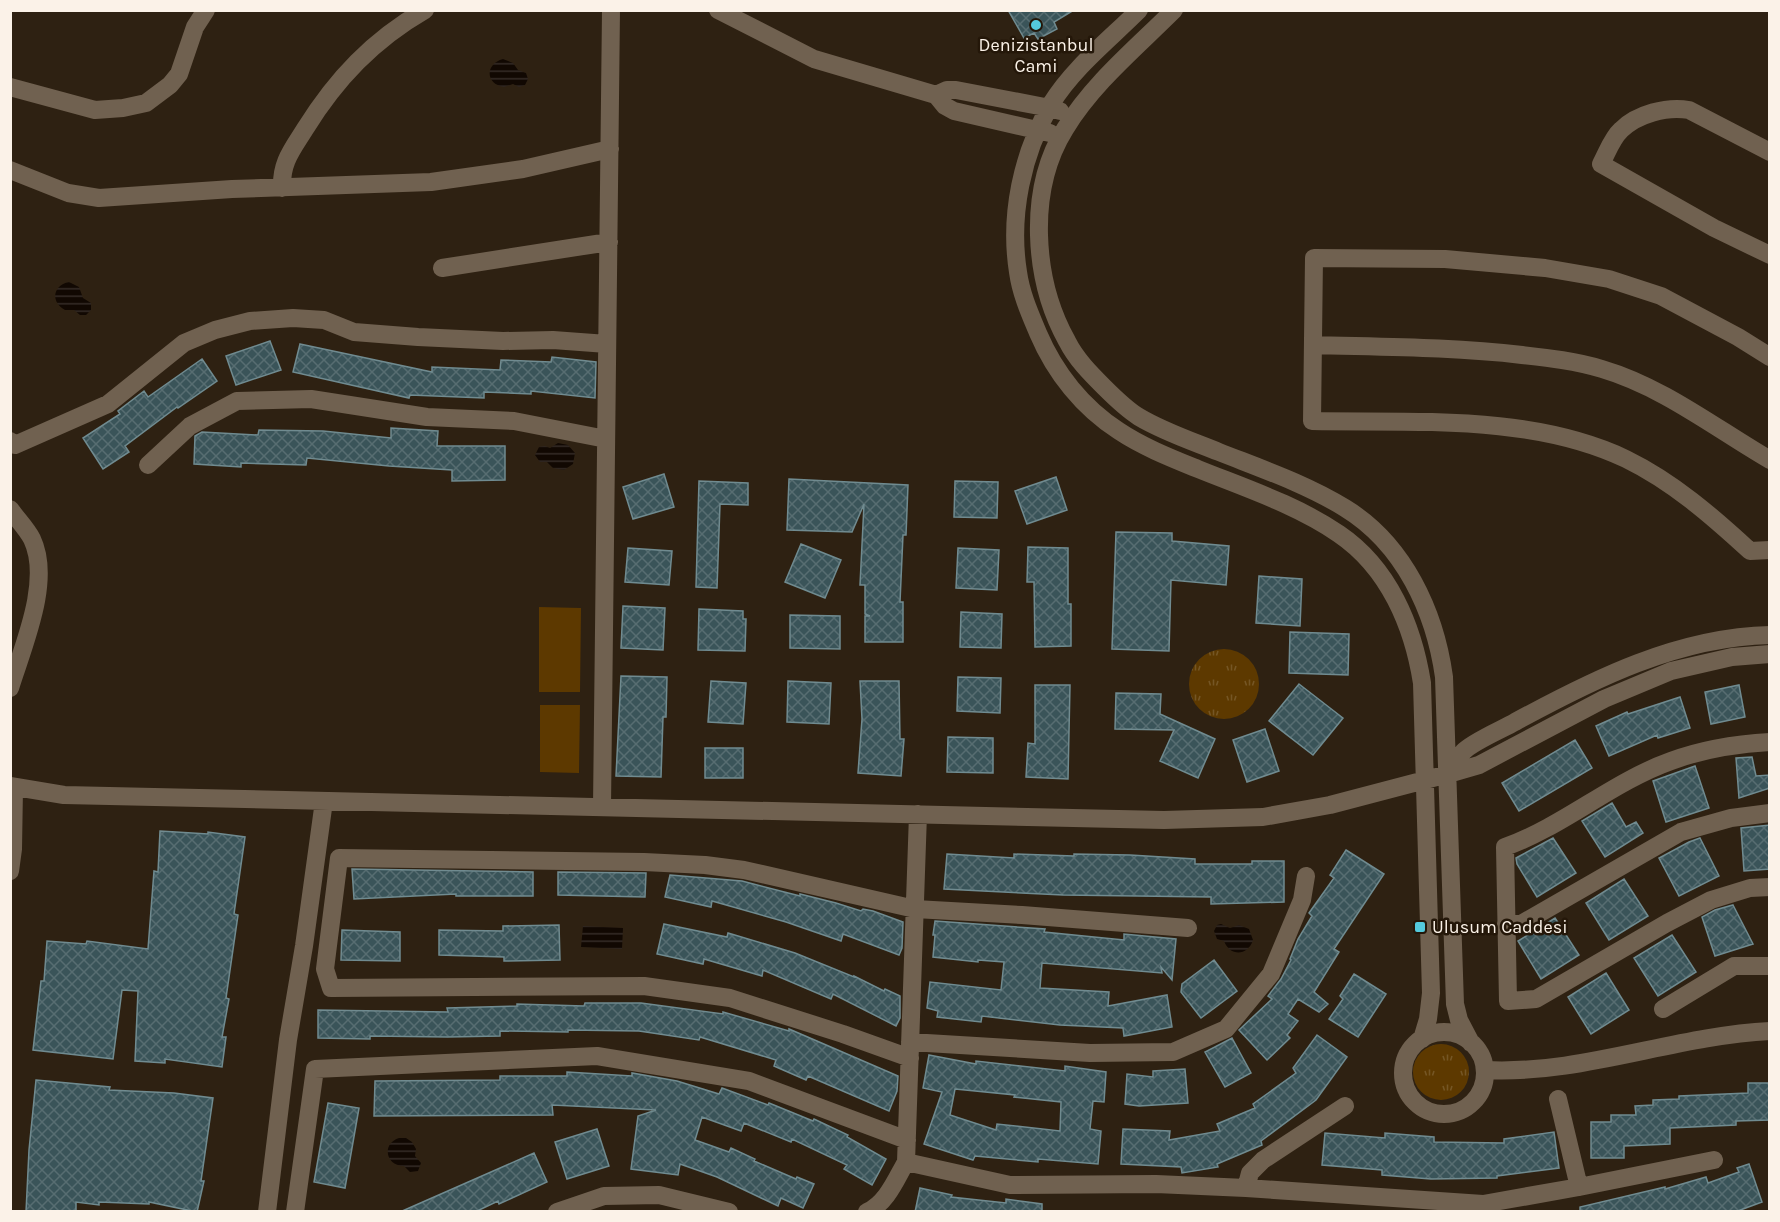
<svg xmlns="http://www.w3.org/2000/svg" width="1780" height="1222" viewBox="0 0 1780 1222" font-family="Karla,sans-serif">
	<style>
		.grass { fill: url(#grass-tufts) }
		.pitch { fill: #5d3900 }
		.water { fill: url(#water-rules) }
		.building { fill: url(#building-cross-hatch); stroke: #708b90; stroke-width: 1.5; fill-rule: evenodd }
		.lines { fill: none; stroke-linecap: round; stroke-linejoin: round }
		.minor { stroke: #706150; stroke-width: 18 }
		.poi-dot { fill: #54cadd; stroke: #241709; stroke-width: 2 }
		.labels { text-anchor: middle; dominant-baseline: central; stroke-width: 5; stroke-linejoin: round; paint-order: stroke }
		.poi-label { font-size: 18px; fill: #fbf2e8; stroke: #241709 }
	</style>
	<defs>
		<pattern id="grass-tufts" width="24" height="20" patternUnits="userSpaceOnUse" patternTransform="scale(1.5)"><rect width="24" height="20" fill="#5d3900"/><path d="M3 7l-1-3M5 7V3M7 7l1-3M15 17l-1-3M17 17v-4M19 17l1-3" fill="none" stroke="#755625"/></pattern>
		<pattern id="water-rules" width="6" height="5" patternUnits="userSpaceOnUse" patternTransform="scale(1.5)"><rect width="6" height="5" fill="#110802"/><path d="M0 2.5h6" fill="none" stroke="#352c27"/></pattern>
		<pattern id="building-cross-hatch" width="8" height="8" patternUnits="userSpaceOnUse" patternTransform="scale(1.5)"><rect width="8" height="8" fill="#3a5459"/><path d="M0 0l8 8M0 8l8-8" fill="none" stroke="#576d71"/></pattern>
	</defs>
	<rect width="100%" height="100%" fill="#2e2112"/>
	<path class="grass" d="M1189 684a35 35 0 1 1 70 0a35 35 0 1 1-70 0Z
		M1413 1072a28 28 0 1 1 56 0a28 28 0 1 1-56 0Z"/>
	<path class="pitch" d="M539,607L581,608L580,692H539Z
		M540,705H580L579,773L540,772Z"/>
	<path class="water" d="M503,59L513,63L518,70L526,73L528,79L525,85L519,87L513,84L504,87C485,84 485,64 503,59Z
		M69,282L79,287L83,298L91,303V310L86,315H80L74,310H65C50,302 53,285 69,282Z
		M558,443L568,445L575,453L573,464L564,470L553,468L547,462H540L535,455L539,447L545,446L550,448Z
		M1221,924L1230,928L1239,925L1249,929L1253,940C1248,956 1230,957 1224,941L1217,939L1214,931L1217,925Z
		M583,926L623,928L622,949L581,947Z
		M399,1138H406L412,1142L416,1149L415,1156L421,1163L418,1171L410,1172L404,1166C386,1166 381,1144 399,1138Z"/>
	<path class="building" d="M1008,10H1074L1054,22L1057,29L1038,39L1034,33L1024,38Z
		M270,341L281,370L236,385L226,356Z
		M300,344L432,372V367L500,370L501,360L551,362L552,357L596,362L595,398L531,391V394L484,392V398L410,395L409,398L293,372Z
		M202,359L217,381L178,408L177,407L125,446L129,452L103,469L83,438L120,414L118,411L144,391L148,397Z
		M391,428L438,431L437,446H505V480L452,481V470L389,466L307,458L306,465L241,463V467L194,464L195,436L202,432L258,435L259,430L323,431L391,438Z
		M664,474L674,507L633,519L623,487Z
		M1056,477L1067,510L1027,524L1015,491Z
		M789,479L908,485L906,535H903L900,602H903V642H865V616H870L865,614V585H860L864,504L852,532L787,530Z
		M699,481L748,483V505L720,504L717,588L696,587Z
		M955,481L998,482L997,518L954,517Z
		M1116,532L1172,533V541L1229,546L1226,585L1171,580L1169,651L1112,649Z
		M801,544L841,560L825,598L785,582Z
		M1028,547L1068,548V604H1071V646L1035,647L1034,582H1027Z
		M628,548L672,551L669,585L625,582Z
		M958,548L999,550L997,590L956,588Z
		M1259,576L1302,579L1300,626L1256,623Z
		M623,606L665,608L663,650L621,648Z
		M699,609L743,611V619H746L745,651L698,650Z
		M961,612L1002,614L1001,648L960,647Z
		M790,615L840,616V649L790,648Z
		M1290,632L1349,634L1348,675L1289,673Z
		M621,676L667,677L666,717H663L661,777L616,776Z
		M958,677L1001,678L1000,713L957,711Z
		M711,681L746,683L743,724L708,722Z
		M788,681L831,683L829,724L787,722Z
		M860,681H899L900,739H904L901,776L858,773L862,719Z
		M1299,684L1343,718L1313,755L1269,721Z
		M1035,685H1070L1068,779L1026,777L1028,743L1035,744Z
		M1739,685L1745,717L1711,724L1705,692Z
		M1116,693L1161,694L1160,714L1215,739L1198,778L1160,761L1174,730L1115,729Z
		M1680,697L1690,728L1658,738L1657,735L1609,756L1596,726L1627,712L1628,714Z
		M1265,729L1279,771L1247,782L1233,740Z
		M948,737L993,738V773L947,772Z
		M1575,740L1592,768L1519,811L1502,783Z
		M705,748H743V778H705Z
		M1752,757L1756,776L1770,775V788L1739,798L1736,758Z
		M1695,766L1709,808L1666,822L1653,781Z
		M1612,803L1626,827L1636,822L1643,833L1605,857L1582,821Z
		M1770,825V869L1744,871L1741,828Z
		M160,831L208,834V832L245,837L234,914L238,915L226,998L229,999L222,1037H226L222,1067L165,1059V1063L135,1061L138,991L122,990L113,1059L33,1050L41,981H44L47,941L86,944L87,941L148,949L154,871L158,872Z
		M1553,838L1576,873L1537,897L1517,864L1516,858Z
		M1700,838L1719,876L1679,896L1659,858L1689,842Z
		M1346,850L1384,874L1334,949L1339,952L1314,992L1328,1004L1319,1012L1298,999L1288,1014L1298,1021L1287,1035L1290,1038L1267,1060L1239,1030L1272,999L1268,996L1281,979L1291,960L1290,959L1298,939L1312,916L1309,913L1334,878L1330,875Z
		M947,854L1014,858V854L1074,856V854L1130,855L1195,859V864H1252V861H1284V902L1211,904V897L1063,895L944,889Z
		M352,869L533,872V896H456V894L354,899Z
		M558,872L646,873L645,897L558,895Z
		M670,875L742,881L800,896V894L836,903L861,911L863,909L873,911L903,922L902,948L899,955L843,934L841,941L786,922L712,901L711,907L665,897Z
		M1624,879L1648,916L1609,940L1586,903Z
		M1733,905L1753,944L1715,956L1702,917L1715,910Z
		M1555,918L1579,955L1541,979L1518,941Z
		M935,921L1045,929L1044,932L1124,940V934L1176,939L1172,980L1161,967L1162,973L1042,963L1040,988L1109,992L1108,1006L1167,995L1172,1027L1124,1036L1123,1028L1060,1025L982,1016L981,1022L937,1017L938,1011L927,1008L930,982L1001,990L1004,962L978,960V962L933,957L935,935H933Z
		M664,924L727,937L728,933L795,953L854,977V976L884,991L885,989L900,996V1018L896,1026L833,994L831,999L763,970L762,976L704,959L703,964L657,954Z
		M559,925L560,960L504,961V957L439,955V930L503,931V926Z
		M342,930L400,932V961L341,960Z
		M1672,935L1696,972L1658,996L1634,958Z
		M1214,960L1237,991L1201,1018L1181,992L1182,984Z
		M1606,973L1629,1010L1591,1034L1568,997Z
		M1354,974L1386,994L1358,1037L1329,1019L1343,999L1340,996Z
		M585,1003H641L723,1014V1012L789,1031V1029L898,1076L897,1091L889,1111L808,1076L806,1080L774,1066L776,1060L700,1037L699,1040L639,1031L568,1030V1032L500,1031V1036L448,1037L370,1036V1039L318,1038V1010L448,1012L447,1008L517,1006V1004L584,1006Z
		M1317,1035L1347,1057L1316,1100L1261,1141L1262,1145L1217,1164L1218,1167L1182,1173L1181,1167L1121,1164L1123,1129L1170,1131L1169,1140L1220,1131L1217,1124L1255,1108L1253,1104L1296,1073L1293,1068Z
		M1232,1038L1251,1073L1225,1087L1205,1052Z
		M929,1055L976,1064V1061L1065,1071V1066L1106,1072L1104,1102L1093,1101L1090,1129L1101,1131L1098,1164L1038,1159V1162L975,1156L973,1160L924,1144L942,1092L923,1088ZM955,1089L1015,1095L1014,1097L1061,1102L1060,1131L997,1124L996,1130L950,1115Z
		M1185,1069L1188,1103L1139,1106L1125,1104L1127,1074L1153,1077V1071Z
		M567,1072L632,1076V1073L677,1081L719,1094L722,1088L768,1105L769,1103L813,1121L814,1119L848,1135L847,1137L886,1159L872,1185L844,1169L847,1165L792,1139L791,1142L744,1123L741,1131L702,1117L695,1140L729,1152L731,1148L755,1159L754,1161L796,1179L797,1177L814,1184L803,1208L781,1198L778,1206L717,1177L680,1164L678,1175L631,1169L638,1116L656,1110L552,1105L553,1115L374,1116L375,1081L500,1080V1076H567Z
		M36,1080L110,1087L109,1090L174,1093L213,1098L201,1181H204L197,1212L149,1202V1204L99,1202V1205L76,1202V1212H26L29,1150Z
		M1748,1083H1770V1120L1736,1121V1125L1670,1128V1144L1624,1146V1158H1591V1122H1611V1115H1636L1635,1106L1653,1105V1100L1679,1099V1096L1748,1093Z
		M328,1103L359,1108L345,1188L314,1182Z
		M597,1129L609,1166L567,1179L555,1142Z
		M1554,1132L1559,1168L1497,1176V1178L1431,1179L1382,1175V1170L1322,1165L1325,1133L1385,1138V1133L1434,1137V1142L1504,1143V1139Z
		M534,1153L547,1182L499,1204L498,1201L475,1212H400Z
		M1749,1164L1762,1202L1735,1212H1580V1207L1665,1187V1189L1706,1177L1708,1183L1739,1172L1737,1168Z
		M920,1188L952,1195L951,1197L1006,1203V1199L1042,1204V1212H915Z"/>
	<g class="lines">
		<path class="minor" d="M718,10L814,59L936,95L945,106L954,111L1050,133
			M1139,10C1109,40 1073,68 1051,104C1022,154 1009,215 1018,272C1021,294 1030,314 1038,333C1055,373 1083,408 1119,431C1143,447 1171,458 1198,469C1245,488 1297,505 1339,534C1389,568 1413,626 1422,683L1431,993L1428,1019L1422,1039
			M1174,10C1136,48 1093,83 1065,129C1027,190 1033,280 1067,341C1076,359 1090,373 1104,387C1115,398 1126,409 1139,417C1164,432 1192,441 1219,452C1262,469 1306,484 1345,508C1404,544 1435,612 1444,677L1455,1004L1459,1020L1471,1043
			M10,87L95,110L123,108L146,103L170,85L179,74L195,27L206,10
			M936,95L947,90H956L1050,108L1060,111
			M1770,152L1689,110C1667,106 1637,114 1621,130C1612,138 1607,153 1601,164L1714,228L1770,255
			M10,170L68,193L99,198L232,189L431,182L523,169L610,149
			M282,188C281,162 292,150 305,129C336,79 373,40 425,10
			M442,268L609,242
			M1313,345C1382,347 1453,347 1522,355C1549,358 1576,361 1602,369C1663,387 1715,428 1770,460
			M1770,357L1738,337L1661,296L1609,279L1545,268L1445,259L1314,258L1312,421C1414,423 1532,414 1626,459C1673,482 1712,516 1750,551L1770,550
			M10,441L15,445L108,404L184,343L215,330L250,321L293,318L324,320L354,332L418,337L503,341L553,340L607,344
			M148,465L190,426L237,401L311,399L427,417L514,421L606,439
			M10,509C17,519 27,529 32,539C52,581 23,646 10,688
			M1770,742C1736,744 1703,749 1671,761C1612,782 1564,826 1505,847L1508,1001L1536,999L1667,923L1711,900L1750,888L1770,887
			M1448,774C1453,767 1457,758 1463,752C1472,742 1503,729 1515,722C1594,679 1678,637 1770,635
			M10,786L64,795L1164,820L1263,817L1330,805L1448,774L1479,765L1604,699L1671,671L1732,657L1770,654
			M602,807L611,10
			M10,871L13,849L14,788
			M1506,924H1521L1681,832L1731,818L1770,813
			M1663,1009L1734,966H1770
			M1403 1073a41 41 0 1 1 82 0a41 41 0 1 1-82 0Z
			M910,1042L1090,1053L1173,1052L1226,1029L1271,974L1302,900L1306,876
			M910,1058L843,1034L730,998L644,986L331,988L325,969L339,858L644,862L705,865L744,870L915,909L1022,915L1188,928
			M1485,1070C1581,1075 1673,1036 1770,1031
			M1558,1099L1579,1187
			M906,1162L1010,1185L1156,1184L1246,1188L1483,1204L1579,1187L1714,1160
			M1246,1188L1250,1173L1263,1160L1345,1106
			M267,1212L288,1040L304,946L324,801
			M295,1212L315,1069L597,1056L749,1081L907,1140
			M557,1212L604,1196L659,1195L729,1212
			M867,1212C887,1203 896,1179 906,1162L918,814"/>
	</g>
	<g class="poi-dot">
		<circle cx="1036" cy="25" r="6"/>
		<rect x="1414" y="921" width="12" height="12" rx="3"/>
	</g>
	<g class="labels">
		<g class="poi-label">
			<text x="1036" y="45">Denizistanbul<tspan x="1036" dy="21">Cami</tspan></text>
			<text x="1432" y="927" text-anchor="start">Ulusum Caddesi</text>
		</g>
	</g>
	<rect width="1780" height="1222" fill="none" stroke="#fbf2e8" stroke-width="24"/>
</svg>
